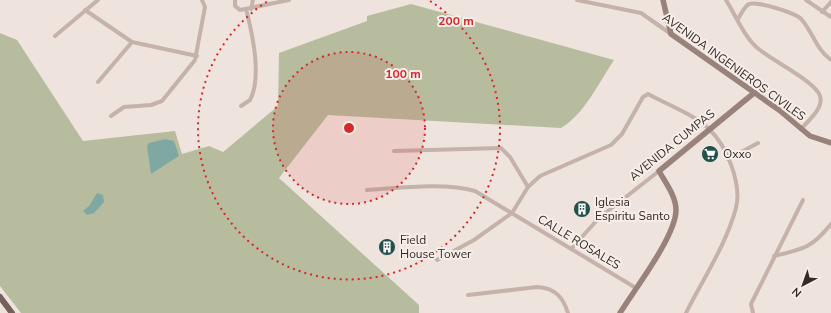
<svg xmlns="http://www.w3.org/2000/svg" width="831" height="313" viewBox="0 0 831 313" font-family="'Nunito Sans',sans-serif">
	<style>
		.green { fill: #b7bc9f }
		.water { fill: #80a8a3 }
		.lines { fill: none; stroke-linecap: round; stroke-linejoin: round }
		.street { stroke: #c5b2ab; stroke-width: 4 }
		.secondary { stroke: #99827c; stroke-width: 5.5 }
		.primary { stroke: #74605c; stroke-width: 6 }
		.ring { fill: none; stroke: #d62828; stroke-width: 2; stroke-dasharray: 2 4 }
		.labels { text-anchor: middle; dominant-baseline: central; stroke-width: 4; stroke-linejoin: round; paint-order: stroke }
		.street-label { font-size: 12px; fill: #342b29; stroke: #f7eee9 }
		.poi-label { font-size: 12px; fill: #342b29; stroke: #f7eee9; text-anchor: start }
		.centre { fill: #d62828; stroke: #f7eee9; stroke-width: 2 }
		.ring-label { font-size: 12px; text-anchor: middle; font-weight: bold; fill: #d62828; stroke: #f7eee9; stroke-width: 4; stroke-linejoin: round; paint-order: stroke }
	</style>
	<rect width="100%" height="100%" fill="#efe4dd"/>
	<path class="green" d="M411,4L614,60C600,81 583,116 561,128L328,115L279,178L419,305V313H21L0,286V33L17,40L83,141L175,131L182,154L209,146L223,152L278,106L279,53L367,21V16Z"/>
	<path class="water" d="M165,139L174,141L179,156L151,174L147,146L149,143Z
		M97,193L103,195L104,202L94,213L87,215L83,211L89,206Z"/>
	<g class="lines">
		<path class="street" d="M235,0V6L240,10L289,0
			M577,0L641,13L671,34
			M726,0C736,16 745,39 760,50C773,61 816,82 820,96C824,108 808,121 801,129
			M806,0L831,17
			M251,9L253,0
			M85,10L132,42L197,56
			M822,12L831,2
			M738,19C741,14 744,7 749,4C757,1 797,13 802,20C813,33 816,49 831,60
			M55,36L98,0
			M98,82L132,42
			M241,106L250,100C262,78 252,32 246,9
			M111,116L124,107L151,105L162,101L195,60L205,7L202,0
			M394,151L501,148L510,157L528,187
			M728,159L758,143
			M367,190C398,188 446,182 475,191L636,288
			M571,249L599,218L659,171
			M774,256C803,249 812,248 831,224
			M437,260L474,240L512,213L528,187L540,176L611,145L622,134L643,97L648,94C668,105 693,114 709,129C727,146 742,184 736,208C726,245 703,279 686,313
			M468,295L537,287C555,288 563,297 568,313
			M753,313L751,304L803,200"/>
		<path class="secondary" d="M663,0L671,34L779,110L810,136L831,143
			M620,313C634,290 676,236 676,210C676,196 665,182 659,171L754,93"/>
		<path class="primary" d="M0,297L12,313"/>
	</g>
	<circle cx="349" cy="128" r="76" fill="#d62828" fill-opacity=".12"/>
	<g class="ring">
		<circle cx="349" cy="128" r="76"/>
		<path d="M430 1A151 151 0 1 1 268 1"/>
	</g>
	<defs>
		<g id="supermarket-disc" transform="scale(0.9)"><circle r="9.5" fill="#24504c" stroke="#f7eee9"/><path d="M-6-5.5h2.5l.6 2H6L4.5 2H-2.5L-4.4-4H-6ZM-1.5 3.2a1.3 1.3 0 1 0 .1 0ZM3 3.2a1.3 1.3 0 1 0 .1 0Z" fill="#fff"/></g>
		<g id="building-disc" transform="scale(0.9)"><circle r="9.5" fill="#24504c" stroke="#f7eee9"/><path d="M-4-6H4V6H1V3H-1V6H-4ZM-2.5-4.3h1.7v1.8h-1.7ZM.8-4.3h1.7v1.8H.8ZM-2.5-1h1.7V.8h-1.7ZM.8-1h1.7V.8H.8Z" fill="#fff"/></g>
	</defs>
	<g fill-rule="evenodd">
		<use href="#supermarket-disc" x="710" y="154"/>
		<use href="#building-disc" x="582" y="209"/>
		<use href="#building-disc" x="387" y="247"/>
	</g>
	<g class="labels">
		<g class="street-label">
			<text transform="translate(734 67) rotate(36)">AVENIDA INGENIEROS CIVILES</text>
			<text transform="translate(672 145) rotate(-39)">AVENIDA CUMPAS</text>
			<text transform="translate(579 242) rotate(31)">CALLE ROSALES</text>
		</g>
		<g class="poi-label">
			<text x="723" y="154">Oxxo</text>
			<text x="595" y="202">Iglesia<tspan x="595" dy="14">Espiritu Santo</tspan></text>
			<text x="400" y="240">Field<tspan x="400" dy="14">House Tower</tspan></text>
		</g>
	</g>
	<circle cx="349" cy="128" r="6" class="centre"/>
	<g class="ring-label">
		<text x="456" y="25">200 m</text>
		<text x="403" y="78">100 m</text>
	</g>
	<g transform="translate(803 285) rotate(221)" stroke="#f7eee9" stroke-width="3" paint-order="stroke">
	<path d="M0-3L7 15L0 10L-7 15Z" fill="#342b29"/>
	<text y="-6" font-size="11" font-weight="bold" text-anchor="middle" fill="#342b29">N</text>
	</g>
</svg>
